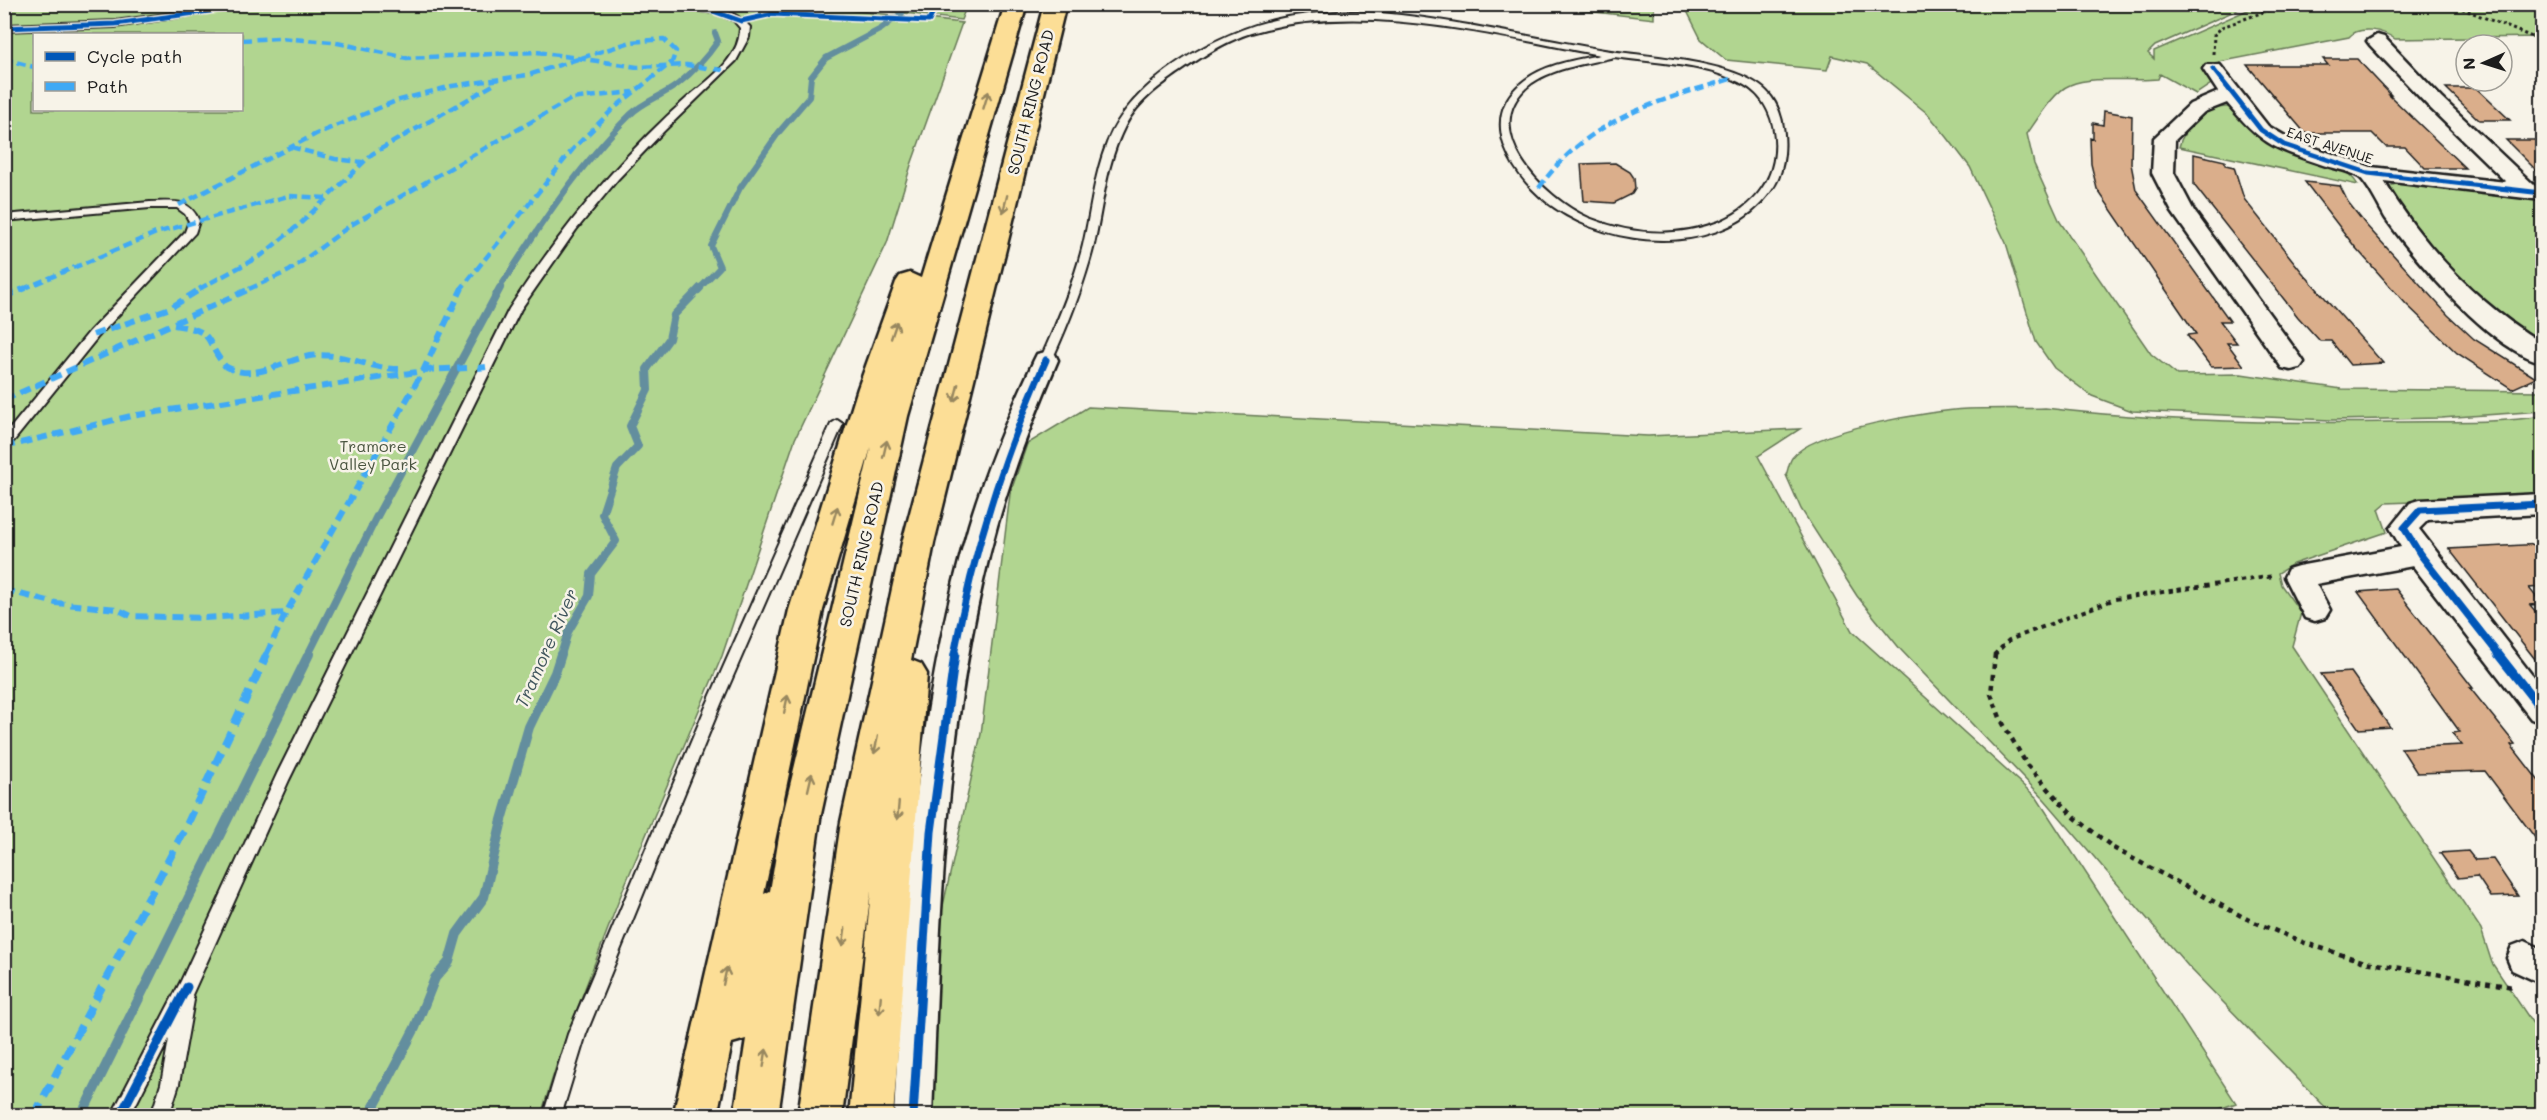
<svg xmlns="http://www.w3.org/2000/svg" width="2547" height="1120" viewBox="0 0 2547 1120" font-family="Mali,sans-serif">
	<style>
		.green { fill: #b1d590; stroke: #667856; stroke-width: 1.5; fill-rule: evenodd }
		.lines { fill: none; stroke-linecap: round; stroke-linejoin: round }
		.stream-far2 { stroke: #638e9e; stroke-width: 6 }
		.stream-far1 { stroke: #638e9e; stroke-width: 8 }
		.stream { stroke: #638e9e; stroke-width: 10 }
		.building { fill: #daae8b; stroke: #1c1c1c; stroke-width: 1.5 }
		.service-casing { stroke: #1c1c1c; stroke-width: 4 }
		.minor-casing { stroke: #1c1c1c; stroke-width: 5 }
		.trunk-casing { stroke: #1c1c1c; stroke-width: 5 }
		.path-far2 { stroke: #1c1c1c; stroke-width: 3; stroke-dasharray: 3 3; stroke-linecap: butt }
		.path-far1 { stroke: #1c1c1c; stroke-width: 4; stroke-dasharray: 4.5 4.5; stroke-linecap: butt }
		.path { stroke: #1c1c1c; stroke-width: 4.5; stroke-dasharray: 5 5; stroke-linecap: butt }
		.service { fill: #f7f3e8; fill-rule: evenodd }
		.minor { fill: #f7f3e8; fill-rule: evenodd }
		.trunk { fill: #fcde96; fill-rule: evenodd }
		.quiet-far2 { stroke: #3fa9f5; stroke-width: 4.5; stroke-dasharray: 9 4.5; stroke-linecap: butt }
		.quiet-far1 { stroke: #3fa9f5; stroke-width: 6; stroke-dasharray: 11 6; stroke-linecap: butt }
		.quiet { stroke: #3fa9f5; stroke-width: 8; stroke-dasharray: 14 8; stroke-linecap: butt }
		.cycleway-far2-casing { stroke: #f7f3e8; stroke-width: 8 }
		.cycleway-far1-casing { stroke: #f7f3e8; stroke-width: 10 }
		.cycleway-casing { stroke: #f7f3e8; stroke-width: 13 }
		.cycleway-far2 { stroke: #0057b8; stroke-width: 5 }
		.cycleway-far1 { stroke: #0057b8; stroke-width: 7 }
		.cycleway { stroke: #0057b8; stroke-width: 9 }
		.oneway { stroke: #97875f }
		.labels { text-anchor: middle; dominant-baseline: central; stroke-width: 5; stroke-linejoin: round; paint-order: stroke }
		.far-street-label { font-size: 14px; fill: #1c1c1c; stroke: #f7f3e8 }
		.street-label { font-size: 16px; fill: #1c1c1c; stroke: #f7f3e8 }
		.park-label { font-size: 16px; fill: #49543f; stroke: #f7f3e8 }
		.water-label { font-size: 18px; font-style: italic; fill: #40555d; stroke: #f7f3e8 }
	</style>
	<rect width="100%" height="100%" fill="#f7f3e8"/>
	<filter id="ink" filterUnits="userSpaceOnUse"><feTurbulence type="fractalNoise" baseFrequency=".0167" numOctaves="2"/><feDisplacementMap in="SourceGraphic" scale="12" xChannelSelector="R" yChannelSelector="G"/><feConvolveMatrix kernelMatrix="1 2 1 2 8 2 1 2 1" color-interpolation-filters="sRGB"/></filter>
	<g filter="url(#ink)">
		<path class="green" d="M749,4L788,9L796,4L962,23L911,165L887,243L795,439L722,656L624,887L561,1051L541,1115H5L4,5ZM34,34H242V110H34Z
			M838,5L967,4V5L961,20Z
			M1535,5H1654V19Z
			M1684,5H2257L2239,9L2155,46L2148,53L2154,59V51L2259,5H2542V37L2395,39C2383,30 2359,25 2349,37L2203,65L2214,82L2196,94L2160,74L2158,79C2132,82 2094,75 2070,85C2054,91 2037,120 2027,134L2034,164L2060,222L2151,354L2177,375L2241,374L2342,389L2542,391V411L2441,418L2331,420L2132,411L2092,396L2054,368L2036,342L2006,243L1970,167L1947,137L1928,114L1867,64L1832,56L1827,70L1726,60L1701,39Z
			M2227,107L2232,108C2245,122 2257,138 2274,146C2300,159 2343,159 2358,185L2179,147C2183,128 2207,106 2227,107Z
			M2398,183L2542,200V342H2538L2488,308L2433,250L2388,195L2390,186Z
			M1088,407L1648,436L1800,429L1758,456L1852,631L2037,798L2236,1103L2200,1116H933L935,942L981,734L1010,494L1027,444Z
			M2045,408C2161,422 2280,424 2396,422C2444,421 2495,424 2542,416V497L2386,503L2379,509L2387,532L2293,564L2278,573L2281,585L2301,613L2292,646L2481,929L2492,963L2542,1037V1115L2373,1116L2328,1110L2188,966L2045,800L1901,650L1857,596L1801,509L1786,475C1788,470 1789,462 1792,458C1813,429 1931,411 1967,409C1993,408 2019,409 2045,408Z"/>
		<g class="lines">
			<path class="stream-far2" d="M499,289C538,228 579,165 631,114C644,101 663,96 678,84C693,72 707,57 718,41L715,33
				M699,289L720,267L711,246L740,188L779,132L809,97L811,77L826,58L881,29L902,13L905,4"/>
			<path class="stream-far1" d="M308,655L375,520L500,288
				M561,655L568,632L589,596L591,574L616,541L602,514L617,468L638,446L630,426L648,390L647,369L669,339L674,315L700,288"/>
			<path class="stream" d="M81,1116L309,654
				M369,1116L415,1028L435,978L449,962L457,934L484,897L502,820L529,727L555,673L561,654"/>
		</g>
		<path class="building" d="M2323,59H2357L2391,95H2389L2465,168H2425L2405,147H2386L2372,133H2305L2247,65H2328Z
			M2446,88H2476L2510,120H2479Z
			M2104,111L2132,116L2131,164L2136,190L2230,321H2220L2237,343H2227L2244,366L2211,367L2187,335L2196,334L2097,189L2091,164L2090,138L2093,139V123L2103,125Z
			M2506,140H2542V176Z
			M2194,154L2225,161V165L2234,167L2244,199L2302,272L2383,363L2350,365L2331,341H2320L2298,317L2194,185Z
			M1615,163L1630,172L1634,178L1635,189L1632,194L1614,203L1584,201L1581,164Z
			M2305,182L2340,186L2348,202L2366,225L2448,315L2474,339L2536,378L2512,389L2457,353L2406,304L2355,247Z
			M2542,544V587L2529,588L2542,604L2530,605L2542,619V668L2449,549Z
			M2396,589L2473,688H2470L2515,744L2511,745L2542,785V847L2485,771L2417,773L2401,748L2462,745L2452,733L2460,732L2358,592Z
			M2351,672L2390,727L2359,729L2321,674Z
			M2468,851L2475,860L2493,859L2518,896L2491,897L2477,876L2458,878L2440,853Z"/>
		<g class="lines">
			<g class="service-casing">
				<path id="service" d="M237,4H264L115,27L4,31V25L115,21Z
					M652,4C685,4 726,0 750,27L749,37L736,61L664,131L618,179L576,230L521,309L289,780L192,995L194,1000L179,1084L169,1116H151L161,1084L169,1039L130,1116H111L181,981L277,774L509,309C559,232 618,159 687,98C708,80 740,59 740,28L734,21L714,13Z
					M1356,11C1440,16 1522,36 1604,50C1647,57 1731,60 1764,89C1787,109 1789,152 1778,179C1774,188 1768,195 1761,203C1710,256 1612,247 1555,208C1515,181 1473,119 1525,80C1546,64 1575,60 1600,55C1490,35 1360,0 1251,33C1229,40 1209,52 1190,65C1166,81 1138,100 1125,126C1106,163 1103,205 1094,245C1084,285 1069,323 1052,360L1046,364L1042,363L1040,360C1057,323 1073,285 1083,245C1091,211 1094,175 1107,143C1131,80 1220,30 1283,18C1308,13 1332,12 1356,11ZM1614,57C1655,63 1711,64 1746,86C1778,105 1784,157 1763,187C1752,204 1732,218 1713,224C1672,238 1629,234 1589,218C1544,199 1473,127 1532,83C1556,67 1587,64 1614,57Z
					M150,202C172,202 189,197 199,221L195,233L97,338L8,448L4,449V436L89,332L185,232L189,221L185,214L177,208H150L4,221V215Z
					M837,420L843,424L721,704L586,1034L561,1116H543L568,1034L707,704L831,424Z"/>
			</g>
			<g class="minor-casing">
				<path id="minor" d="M2377,35L2384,37L2442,98L2535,186L2542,187V200L2384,181C2424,247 2477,303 2542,343V362C2492,351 2416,261 2386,219C2380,209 2367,182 2359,177C2348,170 2331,168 2320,164C2270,147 2261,143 2227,103L2204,112L2175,140L2174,173L2194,211L2300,356L2304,362L2300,368L2291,370L2282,368L2172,212L2152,173L2154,138L2190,104L2218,92L2203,69L2206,65H2220L2268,126L2292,140L2371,167L2506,182L2428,106L2370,45L2367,41Z
					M1046,352L1055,354L1058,360C1035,414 1013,469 997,526C944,716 940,919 932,1116H894C905,919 913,715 969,525C986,468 1009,414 1034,360L1037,354Z
					M2542,494V514L2428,520L2419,529L2542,688V723L2531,719L2413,566L2316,584L2330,610L2325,618L2315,621L2305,618L2284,577L2288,569L2298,566L2401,547L2390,528L2410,503L2420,500Z
					M2525,941L2542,949V984L2512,970L2507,958L2512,946Z"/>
			</g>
			<g class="trunk-casing">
				<path id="trunk" d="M1005,4H1027L908,416L820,819L778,1116H734L746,1039L732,1043L717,1116H673L789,610L858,388L896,282L900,276L910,273L921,278ZM871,447L782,819L770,891L764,894L823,610Z
					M1044,4H1066L934,543L911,660L921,664L927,674L893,1116H849L871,890L842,1116H798L841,822L902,543Z"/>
			</g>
			<path class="path-far2" d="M2451,4L2542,41
				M2213,54L2214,35L2222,27L2286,4"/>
			<path class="path-far1" d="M1994,655L2009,640L2115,599L2274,576"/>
			<path class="path" d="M1995,654L1991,694L2001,720L2027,765L2073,816L2115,849L2247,919L2305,943L2365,962L2513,987"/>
			<use href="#service" class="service"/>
			<use href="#minor" class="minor"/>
			<use href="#trunk" class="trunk"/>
			<path class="quiet-far2" d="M242,40L279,38L333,42L407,58L537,52L637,67L687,65L707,68
				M4,59L34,67
				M715,69L723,70
				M291,147L335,159L362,162
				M1539,188C1587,119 1657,101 1734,78
				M179,205L316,134L396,101L452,86L528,75L631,42L664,39L676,51L672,62L613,109L573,149L461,289
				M23,289L156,233L288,196L326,198
				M199,289L262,255L301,223L372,154L493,85
				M249,289L289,271L351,225L571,99L633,92"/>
			<path class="quiet-far1" d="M4,297L26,288
				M174,325C217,331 203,339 225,366C255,383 280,361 310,356C344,351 369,370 401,369
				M93,335L170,308L202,288
				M478,368L486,367
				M423,370L467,368
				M4,400L252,288
				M4,447L131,416L423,371
				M4,590L56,603L117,609L131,616L205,618L286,613
				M266,655L286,613L423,371L462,288"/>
			<path class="quiet" d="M34,1116L185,829L267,654"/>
			<g class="cycleway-far2-casing">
				<path id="cycleway-far2" d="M656,4L710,10L741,21L773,14L929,21L937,4
					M4,28L115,24L260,4
					M2213,69L2261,130L2284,145L2368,173L2542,193"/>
			</g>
			<g class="cycleway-far1-casing">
				<path id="cycleway-far1" d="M954,655C973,552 1003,456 1046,360
					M2499,655L2420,554L2404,528L2420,510L2542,504"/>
			</g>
			<g class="cycleway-casing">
				<path id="cycleway" d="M2498,654L2542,710
					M120,1116L187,987
					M913,1116L931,832L955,654"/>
			</g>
			<use href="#cycleway-far2" class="cycleway-far2"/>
			<use href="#cycleway-far1" class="cycleway-far1"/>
			<use href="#cycleway" class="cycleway"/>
		</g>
		<defs><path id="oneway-shaft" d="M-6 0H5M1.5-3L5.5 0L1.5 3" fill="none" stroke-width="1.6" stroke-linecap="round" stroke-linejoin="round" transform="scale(1.5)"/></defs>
		<g class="oneway">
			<use href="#oneway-shaft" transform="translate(986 100) rotate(-73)"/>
			<use href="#oneway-shaft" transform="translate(1005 204) rotate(104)"/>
			<use href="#oneway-shaft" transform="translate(894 330) rotate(-71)"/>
			<use href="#oneway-shaft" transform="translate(956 393) rotate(104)"/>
			<use href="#oneway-shaft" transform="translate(885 449) rotate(-77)"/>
			<use href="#oneway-shaft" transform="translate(835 515) rotate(-73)"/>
			<use href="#oneway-shaft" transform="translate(786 704) rotate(-78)"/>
			<use href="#oneway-shaft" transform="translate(876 745) rotate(102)"/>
			<use href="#oneway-shaft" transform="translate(810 782) rotate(-77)"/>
			<use href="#oneway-shaft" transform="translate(898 811) rotate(95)"/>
			<use href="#oneway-shaft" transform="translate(844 937) rotate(98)"/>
			<use href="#oneway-shaft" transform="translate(725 976) rotate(-78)"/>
			<use href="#oneway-shaft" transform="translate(880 1005) rotate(95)"/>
			<use href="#oneway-shaft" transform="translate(765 1058) rotate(-81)"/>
		</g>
	</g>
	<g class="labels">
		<g class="far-street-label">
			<text transform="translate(2330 145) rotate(18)">EAST AVENUE</text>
		</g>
		<g class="street-label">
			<text transform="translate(1030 102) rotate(-76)">SOUTH RING ROAD</text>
			<text transform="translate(861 554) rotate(-77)">SOUTH RING ROAD</text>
		</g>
		<g class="park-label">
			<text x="373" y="445">Tramore<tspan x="373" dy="18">Valley Park</tspan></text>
		</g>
		<g class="water-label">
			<text transform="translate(546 648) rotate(-66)">Tramore River</text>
		</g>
	</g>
	<rect width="2547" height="1120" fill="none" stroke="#f7f3e8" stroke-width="24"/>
	<rect x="12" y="12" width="2523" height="1096" fill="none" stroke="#1c1c1c" stroke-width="2" filter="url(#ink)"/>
	<rect x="33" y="33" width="210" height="78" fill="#f7f3e8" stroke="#9f9d96" stroke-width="1.5"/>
	<rect x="45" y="52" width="30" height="9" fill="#0057b8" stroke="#9f9d96" stroke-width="1.5"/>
	<text x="87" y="63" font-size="18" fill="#1c1c1c">Cycle path</text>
	<rect x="45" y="82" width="30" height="9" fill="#3fa9f5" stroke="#9f9d96" stroke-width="1.5"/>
	<text x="87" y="93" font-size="18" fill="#1c1c1c">Path</text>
	<g transform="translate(2484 63) rotate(267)"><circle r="28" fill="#f7f3e8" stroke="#9f9d96" stroke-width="1.5"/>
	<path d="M0-4.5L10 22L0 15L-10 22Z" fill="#1c1c1c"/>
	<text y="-9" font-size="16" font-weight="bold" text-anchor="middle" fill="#1c1c1c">N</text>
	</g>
</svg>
